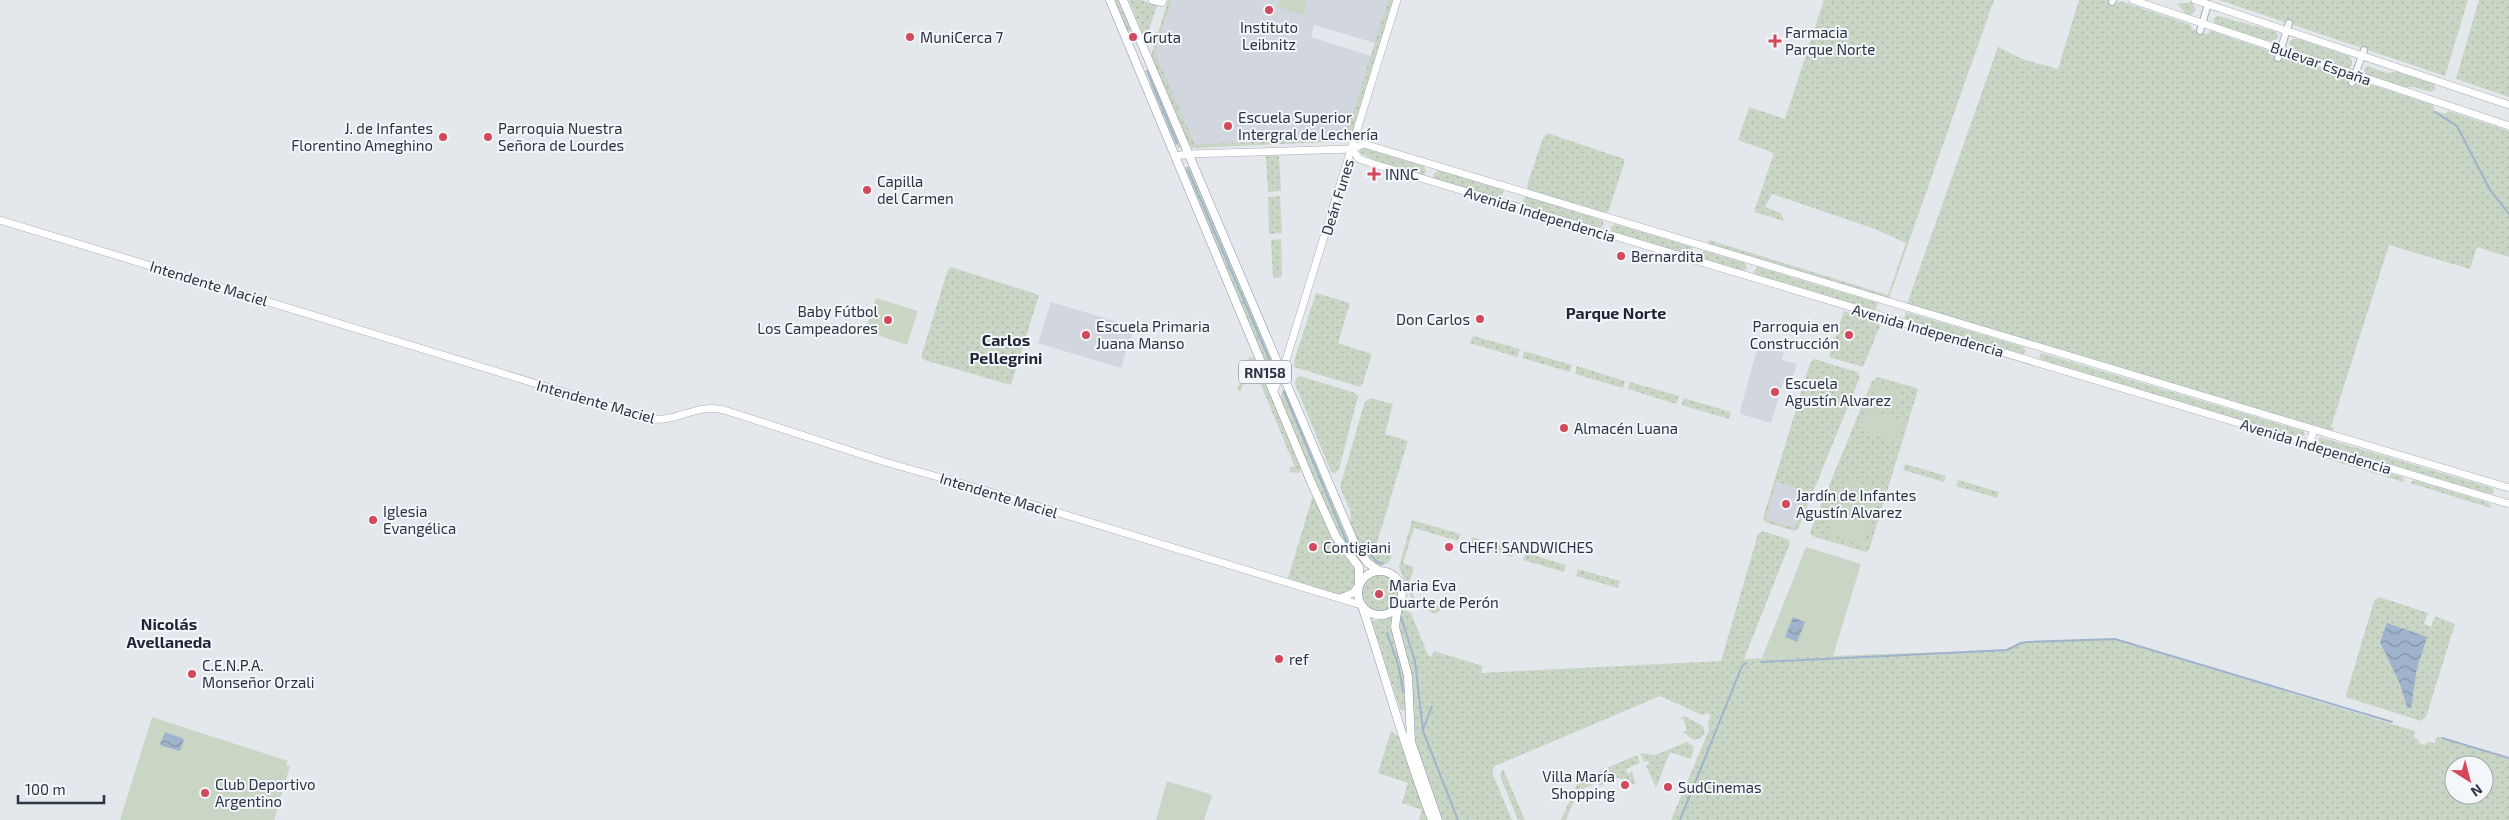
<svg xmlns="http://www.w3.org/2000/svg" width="2509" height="820" viewBox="0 0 2509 820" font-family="'Exo 2',sans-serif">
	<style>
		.built { fill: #d2d6de }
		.green { fill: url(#green-dots); fill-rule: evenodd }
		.pitch { fill: #c9d6c5 }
		.water { fill: url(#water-waves) }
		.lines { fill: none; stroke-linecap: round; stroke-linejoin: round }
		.stream { stroke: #9fb4cc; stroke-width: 2 }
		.tertiary-casing { stroke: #a9aeb7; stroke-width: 8 }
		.secondary-casing { stroke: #a9aeb7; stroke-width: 8 }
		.trunk-casing { stroke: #8b94a3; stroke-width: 9 }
		.tertiary { stroke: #f7f8fa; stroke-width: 6 }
		.secondary { stroke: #fff; stroke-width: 7 }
		.trunk { stroke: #fff; stroke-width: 8 }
		.poi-dot { fill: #d1495b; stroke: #f4f6f9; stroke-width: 2 }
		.labels { text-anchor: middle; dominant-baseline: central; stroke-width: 4; stroke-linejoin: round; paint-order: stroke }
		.shield { fill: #f4f6f9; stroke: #676e7b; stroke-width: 1 }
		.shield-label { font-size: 14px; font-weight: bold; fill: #2b3445 }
		.poi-label { font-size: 15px; fill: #2b3445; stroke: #f4f6f9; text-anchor: start }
		.street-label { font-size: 15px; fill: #2b3445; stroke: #f4f6f9 }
		.neighbourhood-label { font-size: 16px; font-weight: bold; fill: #1d2536; stroke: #f4f6f9 }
	</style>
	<defs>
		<pattern id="green-dots" width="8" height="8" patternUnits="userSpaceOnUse" patternTransform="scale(1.25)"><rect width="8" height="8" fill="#c9d6c5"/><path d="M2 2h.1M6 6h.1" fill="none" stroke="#adb8ab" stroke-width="1.8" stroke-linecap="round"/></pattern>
		<pattern id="water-waves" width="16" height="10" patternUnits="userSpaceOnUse" patternTransform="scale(1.25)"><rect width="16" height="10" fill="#9fb4cc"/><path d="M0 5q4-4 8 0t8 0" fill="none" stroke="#8293a7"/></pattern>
	</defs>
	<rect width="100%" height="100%" fill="#e4e7ec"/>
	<path class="built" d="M1172,0H1388L1375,43L1314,25L1311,37L1371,56L1350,122L1343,134L1331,139L1194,144L1155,53Z
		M1051,302L1134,327L1121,368L1038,343Z
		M1762,346L1784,352L1782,360L1797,364L1791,384L1783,382L1771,423L1741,414L1740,411L1757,349Z
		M1777,482L1807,492L1794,527L1768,520L1766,516Z"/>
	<path class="green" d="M1113,0H1120L1137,42L1135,43L1132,42Z
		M1129,0H1141L1157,6L1146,38L1144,37Z
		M1168,0H1172L1155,53L1195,144L1331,139L1343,134L1350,122L1388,0H1395L1353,133L1345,139L1330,142L1192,148L1187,141L1151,56Z
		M1824,0H1994L1889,298L1708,244L1709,240L1888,295L1906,243L1875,229L1772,194L1765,207L1781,213L1784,221L1754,212L1774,153L1738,140L1749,107L1785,119Z
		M2079,0H2110L2116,4L2120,1L2191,25L2192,29L2207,34L2211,31L2273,52L2275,58L2281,60L2285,56L2348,77L2349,83L2355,85L2360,81L2433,105L2434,110L2445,114L2448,111L2509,131V257L2477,247L2470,269L2389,245L2331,427L2334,428L2333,432L1907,304L1998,47L2022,59L2058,69Z
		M2219,0H2468L2445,76Z
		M2479,0H2509V97L2456,79Z
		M2192,2L2196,10L2190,15L2186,14L2177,4Z
		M2218,16L2277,32L2278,37L2274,42L2247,36L2214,23V18Z
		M2292,39H2298L2348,56L2352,60V65L2348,69L2291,50L2289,43Z
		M2368,66L2386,73L2397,72L2433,83L2436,89L2431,92L2414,87H2404L2366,75L2363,70Z
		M1153,80L1182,146V147L1179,148L1173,142L1150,85Z
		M1547,133L1624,159V164L1608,212L1603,213L1528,189L1527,185L1543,138Z
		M1364,148L1424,166L1426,172L1423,175L1378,162L1360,153L1361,149Z
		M1266,156H1279L1281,191L1268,192Z
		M1187,167H1190L1276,367L1275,371L1271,370L1259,349L1184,169Z
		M1438,170L1504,190L1500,199L1435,179L1433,175Z
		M1280,196L1282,233L1269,234L1268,197Z
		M1525,196L1602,220L1604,225L1599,228L1522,205Z
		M1615,224L1692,247L1694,252L1691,255L1613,232L1610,227Z
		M1281,239L1282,277L1273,278L1271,240Z
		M1705,251L1745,263L1747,269L1742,271L1702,259L1700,254Z
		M951,267L1039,295L1011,385L924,360L921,357L948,269Z
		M1758,267L1878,303L1875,311L1756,275L1754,271Z
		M1316,293L1350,303L1338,343L1372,354L1363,383L1360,387L1294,367V361Z
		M1844,311L1877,321L1880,326L1863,367L1829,357Z
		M1906,312L2024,347L2026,352L2022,354L1904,319Z
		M1473,336L1520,349L1517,357L1470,343Z
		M1524,351L1572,365L1570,372L1522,358Z
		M2041,353L2303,431L2305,435L2300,437L2042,360L2039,357Z
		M1249,357L1254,358L1301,466L1300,473L1289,472L1290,466L1295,467L1253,366H1249L1241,391L1237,390Z
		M1814,359L1857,372L1860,377L1798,529L1794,531L1765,522L1763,518L1810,363ZM1777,482L1807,492L1794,527L1768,520L1766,516Z
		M1577,366L1625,381L1623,388L1575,374Z
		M1300,376L1355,393L1358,396L1339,469L1336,473L1331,472L1295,384L1296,379Z
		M1878,377L1916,388L1918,390L1869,550L1866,552L1812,536L1810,532L1872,381Z
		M1630,382L1679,396L1676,404L1628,389Z
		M1283,390H1286L1360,563L1337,532L1282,404L1281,396Z
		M1371,398L1393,404L1385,434L1408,441L1375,549L1392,556L1389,562L1382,566L1371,562L1362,551L1351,525L1350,510L1340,487L1365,401Z
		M1684,398L1731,412L1729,419L1681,405Z
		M2320,437L2492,488L2494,492L2490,494L2320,443L2318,440Z
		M2319,452L2403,477L2404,480L2403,482L2316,455Z
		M1905,464L1946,476L1944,482L1903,470Z
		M1958,480L1999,492L1997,498L1956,486Z
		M2414,480L2489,503L2491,508L2410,483Z
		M1313,495L1335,543L1354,567L1356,581L1350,591L1337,595L1288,578Z
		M1412,520L1460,534L1458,541L1414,528L1403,563L1414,567L1409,584L1417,605L1436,610L1439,601L1442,602L1440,611L1436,614L1414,605L1399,567Z
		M1762,531L1788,539L1790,543L1744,659L2007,650L2021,643L2113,639L2415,731L2414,738L2419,739V743L2425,745L2428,742L2435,743L2436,738L2439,737L2509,758V820H1671L1709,730L1708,722L1711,715L1706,713L1702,715L1660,696L1495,766L1492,772L1512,820H1441L1417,757L1413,735V683L1399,626L1402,611L1406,610L1411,613L1428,655L1432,656L1434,651L1483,666L1481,673L1721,661L1758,534ZM2454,765H2484V795H2454Z
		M1472,537L1514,550L1512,557L1470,544Z
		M1526,553L1566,565L1564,572L1523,560Z
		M1578,569L1620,581L1618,588L1576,576Z
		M1360 593a20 20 0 1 1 40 0a20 20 0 1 1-40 0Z
		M2379,597L2428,613L2424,624L2431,627L2435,616L2455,624L2426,717L2421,721L2348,698L2346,695L2374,601Z
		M1393,617L1404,667L1407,710L1404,711L1400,709L1372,621Z
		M1684,716L1703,726L1705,733L1701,738L1694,740L1683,732L1687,730L1683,719L1679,720Z
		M1391,731L1398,736L1430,820H1419L1422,810L1402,803L1408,783L1378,773Z
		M1687,742L1694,747L1691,759L1670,752L1656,788L1646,765L1649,764L1648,761L1644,762L1640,753L1655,755Z
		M1637,755L1640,763L1626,769L1628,774L1632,772L1636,785L1608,774L1604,784L1600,786L1598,782L1583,789L1579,788L1566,820H1561L1579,780Z
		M1503,769L1525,820H1518L1500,776Z"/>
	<path class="pitch" d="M1280,0H1307L1303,15L1278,7Z
		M876,298L918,311L907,345L865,331Z
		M1875,386L1901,394L1897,409L1870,401Z
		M1866,409L1904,420L1898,441L1860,430Z
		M1845,480L1881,491L1864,545L1828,534Z
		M1806,547L1861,564L1833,656L1762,658Z
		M152,717L288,761L286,765L290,766L274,820H120Z
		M1167,781L1210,794L1212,796L1204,820H1156Z"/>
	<path class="water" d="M1793,617L1805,622L1797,642L1785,637Z
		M2387,623L2427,637L2417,668L2411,708L2407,707L2400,684L2380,642Z
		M165,732L184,739L180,751L162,746L160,744Z"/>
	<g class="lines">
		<path class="stream" d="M1147,71L1177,143
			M2435,112L2457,126L2490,190L2509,214
			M1188,170L1273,368
			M1284,392L1347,543
			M1363,546L1376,561L1382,564
			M1401,617L1415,661L1423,731L1458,820
			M1387,633L1398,664L1403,691
			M1761,662L2007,650L2021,643L2028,642L2115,639L2392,722
			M1423,730L1432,706
			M2442,738L2509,758
			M1680,820L1742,666L1746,663"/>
		<g class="tertiary-casing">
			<path id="tertiary" d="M2112,2L2113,0
				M2200,31L2208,4
				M2278,58L2289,23
				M2352,83L2364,50"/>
		</g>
		<g class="secondary-casing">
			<path id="secondary" d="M2133,0L2509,126
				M2195,0L2509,105
				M1352,149L1359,159L1374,164L2509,504
				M1175,156L1188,154L1352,149L1364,144L2509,488
				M0,220L652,419C678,422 696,403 724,410L885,462L984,490L1361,605
				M1273,392L1282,373L1397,0
				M2309,444L2314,430
				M1340,598L1353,593L1359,585"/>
		</g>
		<g class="trunk-casing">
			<path id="trunk" d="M1110,0L1311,482L1336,537L1359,567V583
				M1123,0L1357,549L1368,563L1379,571
				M1153,0L1162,2
				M1358 593a22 22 0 1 1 44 0a22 22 0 1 1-44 0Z
				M1398,604L1395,627L1408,676L1411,742L1438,820
				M1362,606C1386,677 1405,751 1432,820"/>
		</g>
		<use href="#tertiary" class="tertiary"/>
		<use href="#secondary" class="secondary"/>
		<use href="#trunk" class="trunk"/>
	</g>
	<g class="poi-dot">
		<circle cx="1269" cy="10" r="5"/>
		<circle cx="910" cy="37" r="5"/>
		<circle cx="1133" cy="37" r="5"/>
		<path d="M1772.5 33.5h5v5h5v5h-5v5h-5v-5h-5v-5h5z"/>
		<circle cx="1228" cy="126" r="5"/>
		<circle cx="443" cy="137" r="5"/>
		<circle cx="488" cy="137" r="5"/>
		<path d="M1371.5 166.5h5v5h5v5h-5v5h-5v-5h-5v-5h5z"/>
		<circle cx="867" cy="190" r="5"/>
		<circle cx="1621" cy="256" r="5"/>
		<circle cx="1480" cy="319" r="5"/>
		<circle cx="888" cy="320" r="5"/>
		<circle cx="1086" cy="335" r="5"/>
		<circle cx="1849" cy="335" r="5"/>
		<circle cx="1775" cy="392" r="5"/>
		<circle cx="1564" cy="428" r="5"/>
		<circle cx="1786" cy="504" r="5"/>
		<circle cx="373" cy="520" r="5"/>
		<circle cx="1313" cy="547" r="5"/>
		<circle cx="1449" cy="547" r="5"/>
		<circle cx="1379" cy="594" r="5"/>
		<circle cx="1279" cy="659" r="5"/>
		<circle cx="192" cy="674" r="5"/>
		<circle cx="1625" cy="785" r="5"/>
		<circle cx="1668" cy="787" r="5"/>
		<circle cx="205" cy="793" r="5"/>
	</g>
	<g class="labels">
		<rect class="shield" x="1239" y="360.5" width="52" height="23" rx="4"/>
		<g class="shield-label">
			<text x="1265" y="372">RN158</text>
		</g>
		<g class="poi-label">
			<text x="1269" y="27" text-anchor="middle">Instituto<tspan x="1269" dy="17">Leibnitz</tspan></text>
			<text x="1785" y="32">Farmacia<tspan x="1785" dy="17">Parque Norte</tspan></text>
			<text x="920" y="37">MuniCerca 7</text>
			<text x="1143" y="37">Gruta</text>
			<text x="1238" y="117">Escuela Superior<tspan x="1238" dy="17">Intergral de Lechería</tspan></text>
			<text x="433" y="128" text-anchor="end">J. de Infantes<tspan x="433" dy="17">Florentino Ameghino</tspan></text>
			<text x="498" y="128">Parroquia Nuestra<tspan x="498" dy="17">Señora de Lourdes</tspan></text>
			<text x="1385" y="174">INNC</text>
			<text x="877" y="181">Capilla<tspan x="877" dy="17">del Carmen</tspan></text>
			<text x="1631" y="256">Bernardita</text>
			<text x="878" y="311" text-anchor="end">Baby Fútbol<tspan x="878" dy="17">Los Campeadores</tspan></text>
			<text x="1470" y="319" text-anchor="end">Don Carlos</text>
			<text x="1096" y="326">Escuela Primaria<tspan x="1096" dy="17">Juana Manso</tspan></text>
			<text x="1839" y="326" text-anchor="end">Parroquia en<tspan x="1839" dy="17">Construcción</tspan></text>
			<text x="1785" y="383">Escuela<tspan x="1785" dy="17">Agustín Alvarez</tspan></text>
			<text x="1574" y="428">Almacén Luana</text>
			<text x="1796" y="495">Jardín de Infantes<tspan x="1796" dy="17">Agustín Alvarez</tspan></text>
			<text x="383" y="511">Iglesia<tspan x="383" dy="17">Evangélica</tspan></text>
			<text x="1323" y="547">Contigiani</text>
			<text x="1459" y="547">CHEF! SANDWICHES</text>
			<text x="1389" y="585">Maria Eva<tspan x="1389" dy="17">Duarte de Perón</tspan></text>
			<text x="1289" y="659">ref</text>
			<text x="202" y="665">C.E.N.P.A.<tspan x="202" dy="17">Monseñor Orzali</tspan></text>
			<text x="1615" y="776" text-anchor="end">Villa María<tspan x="1615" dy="17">Shopping</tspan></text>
			<text x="215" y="784">Club Deportivo<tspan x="215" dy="17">Argentino</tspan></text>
			<text x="1678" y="787">SudCinemas</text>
		</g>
		<g class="street-label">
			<text transform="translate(2321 63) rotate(19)">Bulevar España</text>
			<text transform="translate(1337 197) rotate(-73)">Deán Funes</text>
			<text transform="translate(1540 214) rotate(17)">Avenida Independencia</text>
			<text transform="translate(209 283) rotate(17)">Intendente Maciel</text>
			<text transform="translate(1928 330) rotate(16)">Avenida Independencia</text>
			<text transform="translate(596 401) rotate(16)">Intendente Maciel</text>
			<text transform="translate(2316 446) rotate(17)">Avenida Independencia</text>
			<text transform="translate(999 495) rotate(17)">Intendente Maciel</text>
		</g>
		<g class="neighbourhood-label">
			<text x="1616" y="312">Parque Norte</text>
			<text x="1006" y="339">Carlos<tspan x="1006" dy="18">Pellegrini</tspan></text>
			<text x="169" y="623">Nicolás<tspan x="169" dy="18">Avellaneda</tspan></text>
		</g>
	</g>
	<g transform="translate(2469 780) rotate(144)"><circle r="24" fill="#f4f6f9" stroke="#a4a8b1"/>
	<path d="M0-4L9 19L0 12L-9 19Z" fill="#d1495b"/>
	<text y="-8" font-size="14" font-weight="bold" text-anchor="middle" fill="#2b3445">N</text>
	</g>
	<path d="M18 795v8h86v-8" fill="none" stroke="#2b3445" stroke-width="2.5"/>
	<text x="25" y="795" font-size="15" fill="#2b3445" stroke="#f4f6f9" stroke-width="4" paint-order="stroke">100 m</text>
</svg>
